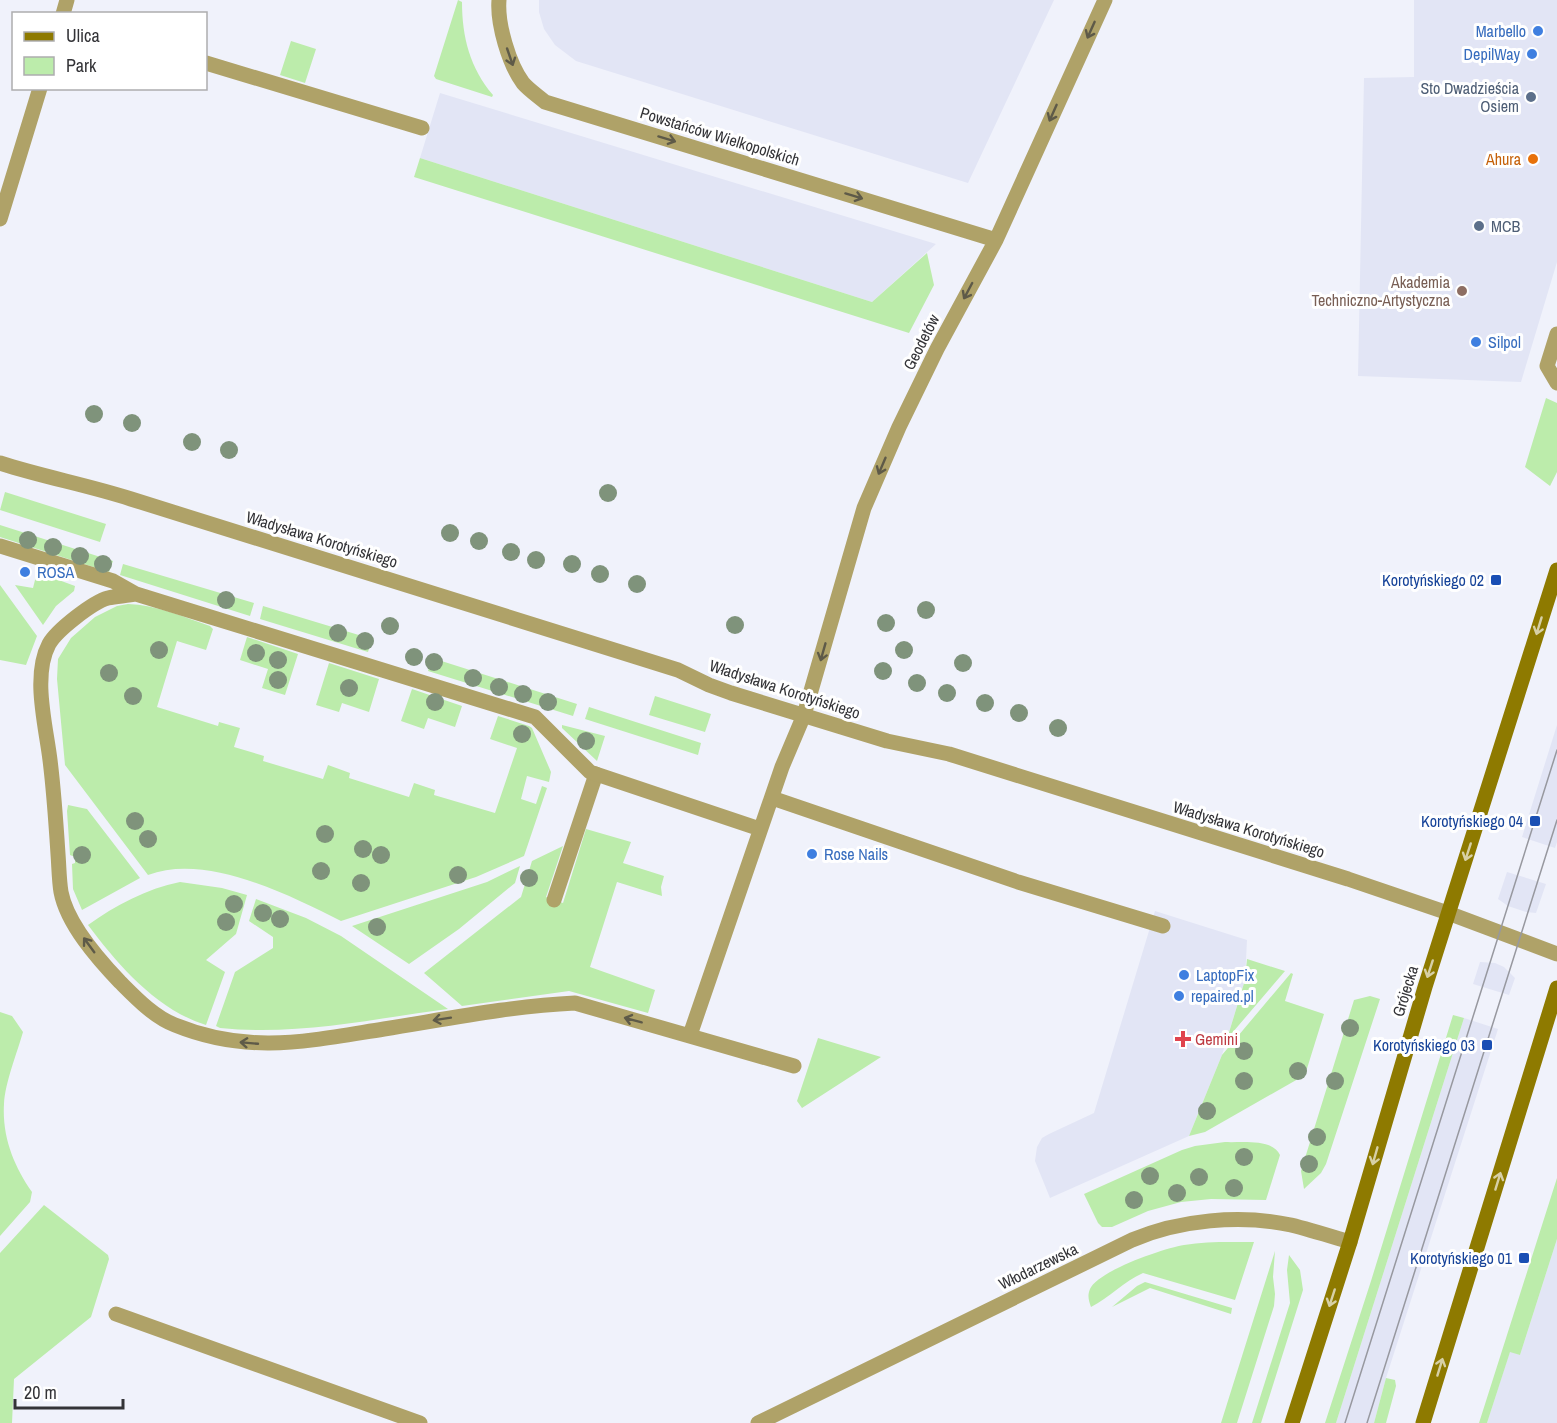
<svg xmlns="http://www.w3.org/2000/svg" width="1557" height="1423" viewBox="0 0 1557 1423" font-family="'Archivo Narrow',sans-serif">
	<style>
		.built { fill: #e2e5f5 }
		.green { fill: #bcecab }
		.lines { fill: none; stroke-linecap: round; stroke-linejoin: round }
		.service { stroke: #afa268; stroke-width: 15 }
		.minor { stroke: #afa268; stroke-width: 15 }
		.tertiary { stroke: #afa268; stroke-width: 15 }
		.secondary { stroke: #8e7a00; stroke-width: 15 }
		.tram { stroke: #97989f; stroke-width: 1.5 }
		.tree { fill: #7f937b }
		.oneway { stroke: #5e5a48 }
		.oneway2 { stroke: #d7d0a6 }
		.shop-dot { fill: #3f7fe0; stroke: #fff; stroke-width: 2 }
		.service-dot { fill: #5c6f8a; stroke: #fff; stroke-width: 2 }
		.food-dot { fill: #e8710a; stroke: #fff; stroke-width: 2 }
		.education-dot { fill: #8d6e63; stroke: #fff; stroke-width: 2 }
		.transit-dot { fill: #1a4fb4; stroke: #fff; stroke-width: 2 }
		.health-dot { fill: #e0444e; stroke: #fff; stroke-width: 2 }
		.labels { text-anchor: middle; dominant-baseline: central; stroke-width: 6; stroke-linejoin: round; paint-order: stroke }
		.shop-label { font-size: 16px; fill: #366cbe; stroke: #fff; text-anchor: start }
		.service-label { font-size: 16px; fill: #4e5e75; stroke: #fff; text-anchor: end }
		.street-label { font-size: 16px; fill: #333337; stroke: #fff }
		.food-label { font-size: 16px; fill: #c56008; stroke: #fff; text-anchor: end }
		.education-label { font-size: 16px; fill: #785e54; stroke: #fff; text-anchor: end }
		.transit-label { font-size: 16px; fill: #164399; stroke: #fff; text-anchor: end }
		.health-label { font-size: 16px; fill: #be3a42; stroke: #fff; text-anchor: start }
	</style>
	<rect width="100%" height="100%" fill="#f0f2fb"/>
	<path class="built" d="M539,0H1054L968,183L576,61L555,45L544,29L539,12Z
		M1414,0H1557V262L1521,382L1358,376L1364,78L1414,77Z
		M440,93L936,244L872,302L420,158Z
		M1557,725V842L1555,848L1522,837Z
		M1507,872L1546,884L1536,913L1526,912L1508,906L1498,899Z
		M1155,911L1247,940L1245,980L1222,1055L1189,1136L1050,1198L1035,1161L1037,1147L1042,1138L1049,1134L1094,1113Z
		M1480,962L1495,963L1504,967L1515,978L1509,995L1473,984Z
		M1464,1018L1498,1029L1386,1378L1374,1423H1336Z
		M1557,1239V1423H1487L1510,1351L1520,1355Z"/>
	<path class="green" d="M458,0L462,2C462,37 470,68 493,95L492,97L436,79L434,76Z
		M291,41L316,49L305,83L280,75Z
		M420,158L872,302L927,253L934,285L909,333L414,177Z
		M1546,398L1557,403V472L1550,486L1525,467Z
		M5,492L106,524L100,542L0,510Z
		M0,525L113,561L109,572L0,537Z
		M123,564L254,603L250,616L120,575Z
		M37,572L75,586L74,591L56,606L43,625L15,585L33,588Z
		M0,585L37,636L26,665L0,660Z
		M128,604C156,605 184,617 210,626L213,629L206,650L177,641L157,707L218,726L219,722L240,728L234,747L264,756L263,761L323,779L328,765L350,773L349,778L409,797L414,783L435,790L434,795L495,813L517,748L490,739L498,716L529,726L532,728L551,772L549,782L527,776L521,799L536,804L542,786L547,788L524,856L476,877L341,921C289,895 207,853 148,875L65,765L57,679L58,659L71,638L95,617L117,606Z
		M263,606L372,639L368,652L260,619Z
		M247,637L298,654L285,695L262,688L268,669L240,660Z
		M432,658L577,704L573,716L428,671Z
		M329,663L379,679L369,712L342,703L339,712L316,705Z
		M412,689L462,706L455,727L428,718L424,729L401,721Z
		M655,696L711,714L705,732L649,715Z
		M589,707L701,743L698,755L585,719Z
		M562,725L605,736L597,761L562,728Z
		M68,805L87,809L140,878L82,910L73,889L72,864L75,863V857L70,855L67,811Z
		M586,829L631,842L623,863L664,876L661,887L662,896L617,882L590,967L655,990L648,1013L569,991L462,1006L424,973L521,897L532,861L563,846L546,897L563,903Z
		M520,866L515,883L459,929L409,964L352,926L487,882Z
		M180,882L222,888L247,895L236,934L206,960L225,972L206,1025C157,1010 118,965 88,925C116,905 146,889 180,882Z
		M256,899L306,918L341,936L448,1009C372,1019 297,1036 220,1028L216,1026L235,972L273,948V937L249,921Z
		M1247,959L1285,971L1227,1039L1245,980Z
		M1291,973L1293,974L1285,1001L1324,1014L1305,1075L1205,1132L1189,1136L1222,1055Z
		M1370,996L1380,999L1326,1164L1321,1173L1304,1189L1301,1171L1354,1000Z
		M0,1012L12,1016L23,1032C17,1053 5,1083 4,1104C2,1137 14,1166 32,1192L30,1202L0,1236Z
		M1453,1015L1464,1018L1336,1423H1325L1371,1281Z
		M818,1038L881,1057L802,1108L797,1101Z
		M1225,1142C1241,1143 1272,1138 1280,1155L1266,1200L1211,1199L1181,1202L1148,1211L1112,1227H1102L1098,1223L1084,1194L1182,1150L1195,1146Z
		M1557,1178V1239L1520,1355L1510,1352L1487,1423H1479Z
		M44,1205L108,1255L109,1259L91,1317L14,1379L12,1423H0V1253Z
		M1254,1242L1235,1300L1143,1273C1124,1281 1109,1298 1091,1307C1089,1301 1087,1296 1090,1289C1098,1271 1164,1248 1184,1245C1207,1241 1231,1242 1254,1242Z
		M1275,1251L1273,1277L1275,1294L1274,1306L1237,1423H1221Z
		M1289,1255L1300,1270L1303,1290L1261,1423H1252L1290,1303L1287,1270Z
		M1145,1282L1232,1308L1231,1314L1150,1288L1112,1307L1137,1286Z
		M1386,1378L1395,1380L1396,1386L1386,1423H1374Z"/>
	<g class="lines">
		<path class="service" d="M206,63L422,128
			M1557,334L1547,366L1557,383
			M554,900L596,774"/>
		<path class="minor" d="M499,0C497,24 509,64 523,83C529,90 538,96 545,102L996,240
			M63,14L67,0
			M0,219L40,88
			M0,463C43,477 88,485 131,499C314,555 496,613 678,670L709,685L731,693L887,741L949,754L1348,879L1448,913
			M0,546L113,581L136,594
			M772,798L1018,882L1163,926
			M760,829L590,772L535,717L136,594C127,596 117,596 108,598C93,602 57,630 49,644C32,676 46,726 50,760C54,792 56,823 58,854C59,867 59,880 61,892C67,924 98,959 120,982C136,998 154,1017 175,1025C249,1055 308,1041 384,1029C447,1019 511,1006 575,1003L794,1066
			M690,1035L782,767L804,715L864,508L899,427L937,349L996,240L1105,0
			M116,1314L420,1423
			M758,1423L1132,1240C1179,1220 1240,1214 1291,1225C1311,1230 1330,1236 1350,1242"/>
		<path class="tertiary" d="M1448,913L1557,954"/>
		<path class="secondary" d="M1292,1423L1350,1242L1425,987L1557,570
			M1423,1423L1557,988"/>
		<path class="tram" d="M1345,1423L1557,750
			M1367,1423L1557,820"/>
	</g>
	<g class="tree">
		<circle cx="94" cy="414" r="9"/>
		<circle cx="132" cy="423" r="9"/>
		<circle cx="192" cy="442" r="9"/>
		<circle cx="229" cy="450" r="9"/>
		<circle cx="608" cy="493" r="9"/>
		<circle cx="450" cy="533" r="9"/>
		<circle cx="28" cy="540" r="9"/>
		<circle cx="479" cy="541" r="9"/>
		<circle cx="53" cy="547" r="9"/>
		<circle cx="511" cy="552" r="9"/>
		<circle cx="80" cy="556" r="9"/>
		<circle cx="536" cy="560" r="9"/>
		<circle cx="103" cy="564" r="9"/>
		<circle cx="572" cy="564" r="9"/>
		<circle cx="600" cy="574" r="9"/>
		<circle cx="637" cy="584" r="9"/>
		<circle cx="226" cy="600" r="9"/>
		<circle cx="926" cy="610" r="9"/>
		<circle cx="886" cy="623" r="9"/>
		<circle cx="735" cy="625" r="9"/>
		<circle cx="390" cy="626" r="9"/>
		<circle cx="338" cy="633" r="9"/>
		<circle cx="365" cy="641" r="9"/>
		<circle cx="159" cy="650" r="9"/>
		<circle cx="904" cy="650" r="9"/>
		<circle cx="256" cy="653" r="9"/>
		<circle cx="414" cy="657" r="9"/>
		<circle cx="278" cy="660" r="9"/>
		<circle cx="434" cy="662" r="9"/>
		<circle cx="963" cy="663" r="9"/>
		<circle cx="883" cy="671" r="9"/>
		<circle cx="109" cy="673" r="9"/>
		<circle cx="473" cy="678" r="9"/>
		<circle cx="278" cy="680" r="9"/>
		<circle cx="917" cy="683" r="9"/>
		<circle cx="499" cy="687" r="9"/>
		<circle cx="349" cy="688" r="9"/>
		<circle cx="947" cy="693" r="9"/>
		<circle cx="523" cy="694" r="9"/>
		<circle cx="133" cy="696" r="9"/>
		<circle cx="435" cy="702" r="9"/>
		<circle cx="548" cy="702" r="9"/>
		<circle cx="985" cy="703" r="9"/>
		<circle cx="1019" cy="713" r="9"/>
		<circle cx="1058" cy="728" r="9"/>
		<circle cx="522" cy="734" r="9"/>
		<circle cx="586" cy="741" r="9"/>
		<circle cx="135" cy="821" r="9"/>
		<circle cx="325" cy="834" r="9"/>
		<circle cx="148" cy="839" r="9"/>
		<circle cx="363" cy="849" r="9"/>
		<circle cx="82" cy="855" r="9"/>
		<circle cx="381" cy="855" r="9"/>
		<circle cx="321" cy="871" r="9"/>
		<circle cx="458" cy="875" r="9"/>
		<circle cx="529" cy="878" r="9"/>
		<circle cx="361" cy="883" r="9"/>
		<circle cx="234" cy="904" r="9"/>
		<circle cx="263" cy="913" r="9"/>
		<circle cx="280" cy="919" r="9"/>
		<circle cx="226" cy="922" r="9"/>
		<circle cx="377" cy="927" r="9"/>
		<circle cx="1350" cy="1028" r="9"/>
		<circle cx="1244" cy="1051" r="9"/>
		<circle cx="1298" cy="1071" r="9"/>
		<circle cx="1244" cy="1081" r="9"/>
		<circle cx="1335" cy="1081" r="9"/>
		<circle cx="1207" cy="1111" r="9"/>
		<circle cx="1317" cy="1137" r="9"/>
		<circle cx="1244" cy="1157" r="9"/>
		<circle cx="1309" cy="1164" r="9"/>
		<circle cx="1150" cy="1176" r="9"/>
		<circle cx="1199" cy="1177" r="9"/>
		<circle cx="1234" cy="1188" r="9"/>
		<circle cx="1177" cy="1193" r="9"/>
		<circle cx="1134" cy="1200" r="9"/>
	</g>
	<defs><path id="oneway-shaft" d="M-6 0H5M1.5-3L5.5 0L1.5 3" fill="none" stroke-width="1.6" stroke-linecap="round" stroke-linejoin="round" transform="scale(1.5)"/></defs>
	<g class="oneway">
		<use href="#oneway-shaft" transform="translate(1091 30) rotate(114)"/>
		<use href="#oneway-shaft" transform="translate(510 57) rotate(71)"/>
		<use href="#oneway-shaft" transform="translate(1053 113) rotate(114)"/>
		<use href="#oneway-shaft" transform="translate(667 139) rotate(17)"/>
		<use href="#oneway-shaft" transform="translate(854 196) rotate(17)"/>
		<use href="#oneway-shaft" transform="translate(968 291) rotate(118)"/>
		<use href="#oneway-shaft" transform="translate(882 466) rotate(113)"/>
		<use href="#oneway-shaft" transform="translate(823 652) rotate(106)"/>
		<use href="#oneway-shaft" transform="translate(89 945) rotate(-126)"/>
		<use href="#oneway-shaft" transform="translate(442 1019) rotate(171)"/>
		<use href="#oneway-shaft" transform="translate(633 1020) rotate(-165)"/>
		<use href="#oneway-shaft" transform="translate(249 1043) rotate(-175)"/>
	</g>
	<g class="oneway2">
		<use href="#oneway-shaft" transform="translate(1539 626) rotate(107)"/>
		<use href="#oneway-shaft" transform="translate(1468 852) rotate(108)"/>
		<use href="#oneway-shaft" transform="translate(1430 969) rotate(108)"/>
		<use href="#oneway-shaft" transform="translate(1375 1156) rotate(106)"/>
		<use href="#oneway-shaft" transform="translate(1498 1181) rotate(-73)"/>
		<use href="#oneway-shaft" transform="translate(1332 1298) rotate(108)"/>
		<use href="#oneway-shaft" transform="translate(1440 1367) rotate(-73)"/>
	</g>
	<g class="shop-dot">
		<circle cx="1538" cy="31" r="6"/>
		<circle cx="1532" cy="54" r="6"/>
		<circle cx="1476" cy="342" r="6"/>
		<circle cx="25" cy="572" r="6"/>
		<circle cx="812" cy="854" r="6"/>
		<circle cx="1184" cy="975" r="6"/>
		<circle cx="1179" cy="996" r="6"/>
	</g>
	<g class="service-dot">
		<circle cx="1531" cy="97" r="6"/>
		<circle cx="1479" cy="226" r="6"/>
	</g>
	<circle class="food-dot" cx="1533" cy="159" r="6"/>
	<circle class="education-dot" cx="1462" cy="291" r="6"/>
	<g class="transit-dot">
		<rect x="1490" y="574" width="12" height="12" rx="3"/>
		<rect x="1529" y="815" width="12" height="12" rx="3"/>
		<rect x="1481" y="1039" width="12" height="12" rx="3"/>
		<rect x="1518" y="1252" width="12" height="12" rx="3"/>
	</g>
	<path class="health-dot" d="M1180 1030h6v6h6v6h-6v6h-6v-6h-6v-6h6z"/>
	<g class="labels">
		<g class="shop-label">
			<text x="1526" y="31" text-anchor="end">Marbello</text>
			<text x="1520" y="54" text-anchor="end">DepilWay</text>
			<text x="1488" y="342">Silpol</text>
			<text x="37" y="572">ROSA</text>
			<text x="824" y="854">Rose Nails</text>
			<text x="1196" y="975">LaptopFix</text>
			<text x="1191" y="996">repaired.pl</text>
		</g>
		<g class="service-label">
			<text x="1519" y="88">Sto Dwadzieścia<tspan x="1519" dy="18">Osiem</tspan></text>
			<text x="1491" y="226" text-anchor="start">MCB</text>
		</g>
		<g class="street-label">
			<text transform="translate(720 136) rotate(17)">Powstańców Wielkopolskich</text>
			<text transform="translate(921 342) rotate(-63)">Geodetów</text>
			<text transform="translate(322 539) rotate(17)">Władysława Korotyńskiego</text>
			<text transform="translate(785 689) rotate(18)">Władysława Korotyńskiego</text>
			<text transform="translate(1249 829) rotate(17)">Władysława Korotyńskiego</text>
			<text transform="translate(1405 991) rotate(-73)">Grójecka</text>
			<text transform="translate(1038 1266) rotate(-26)">Włodarzewska</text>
		</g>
		<g class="food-label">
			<text x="1521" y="159">Ahura</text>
		</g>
		<g class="education-label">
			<text x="1450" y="282">Akademia<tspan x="1450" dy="18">Techniczno-Artystyczna</tspan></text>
		</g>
		<g class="transit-label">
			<text x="1484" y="580">Korotyńskiego 02</text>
			<text x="1523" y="821">Korotyńskiego 04</text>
			<text x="1475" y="1045">Korotyńskiego 03</text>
			<text x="1512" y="1258">Korotyńskiego 01</text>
		</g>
		<g class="health-label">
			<text x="1195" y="1039">Gemini</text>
		</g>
	</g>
	<rect x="12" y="12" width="195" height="78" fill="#ffffff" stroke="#adadaf" stroke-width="1.5"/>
	<rect x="24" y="32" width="30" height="9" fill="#8e7a00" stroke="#adadaf" stroke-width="1.5"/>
	<text x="66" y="42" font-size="18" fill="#333337">Ulica</text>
	<rect x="24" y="57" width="30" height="18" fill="#bcecab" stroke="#adadaf" stroke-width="1.5"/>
	<text x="66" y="72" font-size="18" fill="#333337">Park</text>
	<path d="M15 1399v9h108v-9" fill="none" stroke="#333337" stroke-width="3"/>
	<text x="24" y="1399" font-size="18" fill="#333337" stroke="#ffffff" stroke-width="4.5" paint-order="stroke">20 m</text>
</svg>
